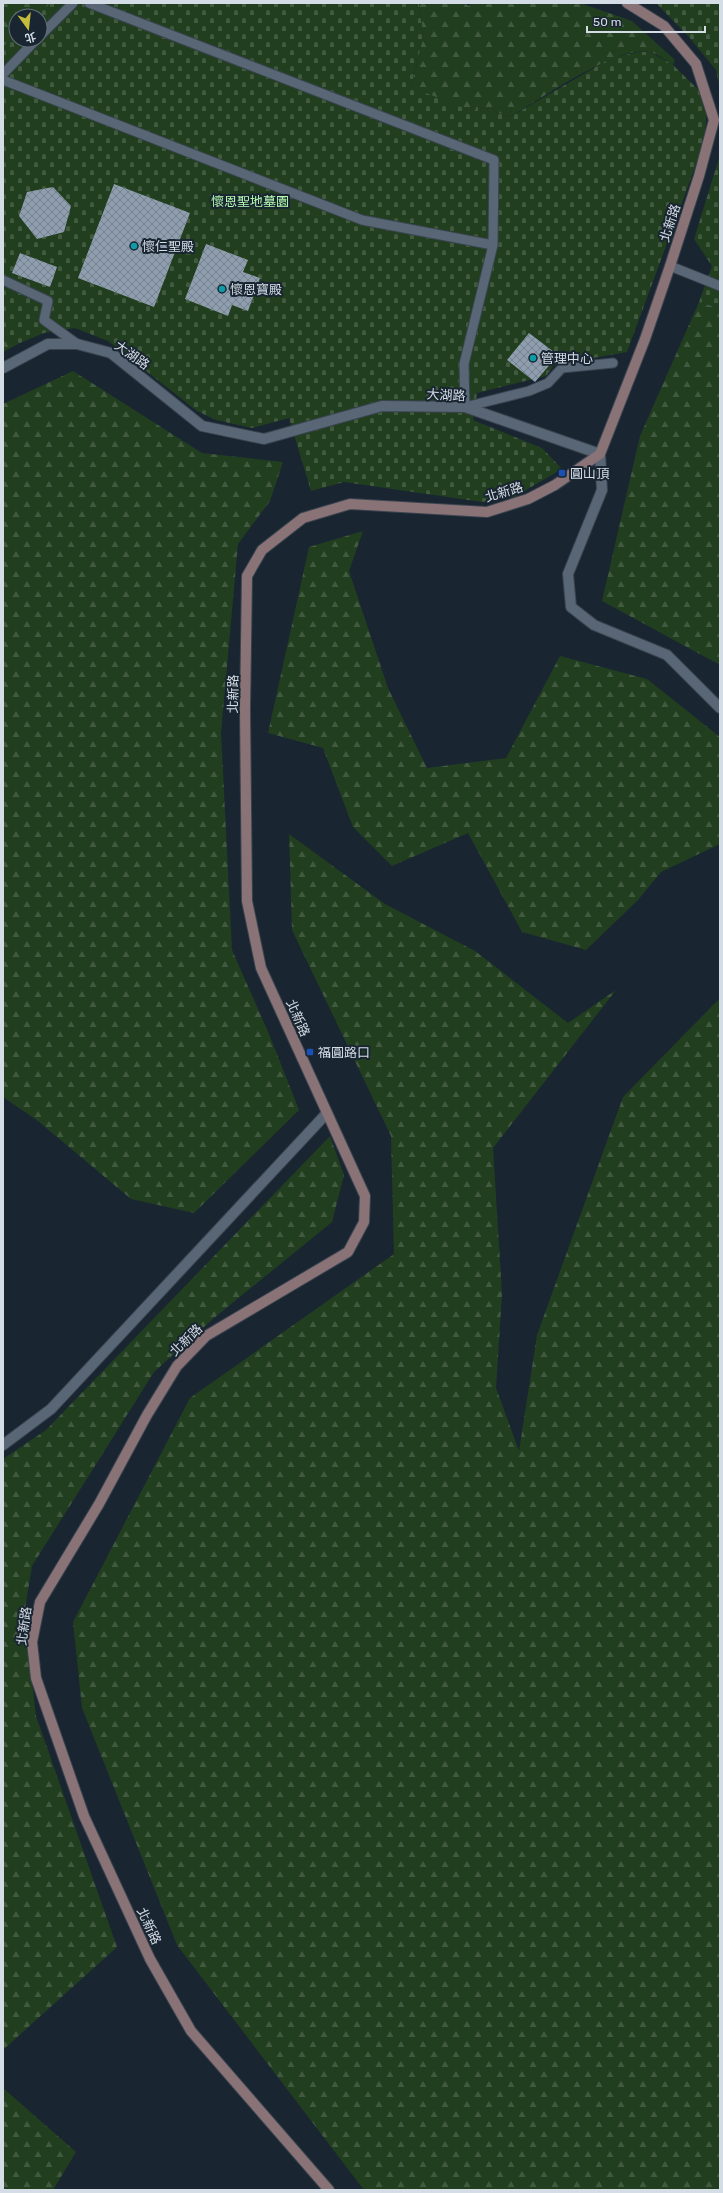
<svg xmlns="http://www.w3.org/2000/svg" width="723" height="2193" viewBox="0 0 723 2193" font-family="Rubik,'Noto Sans TC',sans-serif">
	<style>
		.forest { fill: url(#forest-firs) }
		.cemetery { fill: url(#cemetery-stones) }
		.building { fill: url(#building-cross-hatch) }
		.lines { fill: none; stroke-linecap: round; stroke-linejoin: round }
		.service-casing { stroke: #3a444f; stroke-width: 11 }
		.minor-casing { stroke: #3a444f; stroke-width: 12 }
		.tertiary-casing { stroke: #3a444f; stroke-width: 12 }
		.secondary-casing { stroke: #3a444f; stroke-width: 12 }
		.service { stroke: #586675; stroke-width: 9 }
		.minor { stroke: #586675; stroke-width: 10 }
		.tertiary { stroke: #586675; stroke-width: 10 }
		.secondary { stroke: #8a7376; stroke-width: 10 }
		.culture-dot { fill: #0f9aa8; stroke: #192632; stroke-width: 1.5 }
		.transit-dot { fill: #1a4fb4; stroke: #192632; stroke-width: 1.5 }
		.labels { text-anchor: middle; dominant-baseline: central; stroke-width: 4; stroke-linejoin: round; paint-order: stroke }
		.park-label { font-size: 13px; fill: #b4f9ae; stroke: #192632 }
		.street-label { font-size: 13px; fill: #d4dce5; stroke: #192632 }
		.poi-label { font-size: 13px; fill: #d4dce5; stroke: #192632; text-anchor: start }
	</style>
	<defs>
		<pattern id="forest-firs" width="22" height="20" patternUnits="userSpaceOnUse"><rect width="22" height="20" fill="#213e1f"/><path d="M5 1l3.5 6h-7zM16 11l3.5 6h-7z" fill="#40593f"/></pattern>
		<pattern id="cemetery-stones" width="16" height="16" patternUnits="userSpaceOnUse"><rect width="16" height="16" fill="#213e1f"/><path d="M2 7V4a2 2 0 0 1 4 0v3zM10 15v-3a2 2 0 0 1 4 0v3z" fill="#40593f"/></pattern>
		<pattern id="building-cross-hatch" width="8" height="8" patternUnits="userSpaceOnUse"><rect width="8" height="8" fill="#8f9eae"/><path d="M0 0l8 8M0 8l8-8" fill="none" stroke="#77828e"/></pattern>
	</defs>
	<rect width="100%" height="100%" fill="#192632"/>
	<path class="forest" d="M3,3H51L36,16H16V35L3,47Z
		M419,3H464L469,6L471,3H580L632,21L675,60L673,65C666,61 657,53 649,52C615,46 541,99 510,117L477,106L474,113L411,87L423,37Z
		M699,302L720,308V665L602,601L640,436Z
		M3,335L20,343L3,352Z
		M73,371L202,453L283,462L270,501L238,544L221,733L232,950L269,1034L299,1110L194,1213L131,1199L38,1121L3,1097V404Z
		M363,531L349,571L388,688L427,768L506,758L560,656L647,679L720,737V844L661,872L637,901L586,950L522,932L468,833L392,866L353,827L323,748L268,733L309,547Z
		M289,834L385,904L475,951L568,1023L616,990L493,1148L502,1294L496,1388L519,1451L537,1335L623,1097L720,998V2190H364L177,1945L82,1708L73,1622L190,1398L394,1254L391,1136L292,930Z
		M330,1136L344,1175L332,1222L214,1318L154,1372L32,1566L24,1615L36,1716L117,1947L3,2050V1459L46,1430Z
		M3,2088L76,2152L53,2190H3Z"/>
	<path class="cemetery" d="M51,3H419L423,37L411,87L474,112L477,106L510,117L611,58L639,52H650L673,65L707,98L705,140L627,352L554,365L546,376L477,393L473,420L542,448L562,469L514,497L482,502L344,482L311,491L289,418L252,428L216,420L197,411L108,341L75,328L44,333L20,343L3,335V47L16,35V40H40V16H36Z
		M656,3H720V89L716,70L688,36Z
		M720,155V308L699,302L712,266L694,239Z"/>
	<path class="building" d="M114,184L190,213L154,307L78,278Z
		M53,187L71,206L64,232L37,239L19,216L27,192Z
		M206,244L248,260L243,272L260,278L248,311L232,305L228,316L185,299Z
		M20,253L57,267L50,287L12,273Z
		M529,333L558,355L535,382L507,360Z"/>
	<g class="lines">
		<g class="service-casing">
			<path id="service" d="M89,3L494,160L493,245L464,364L465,407L529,391L548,383L562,368L613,363
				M40,36L73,3
				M3,74L36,40
				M3,80L362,220L493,245
				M670,266L720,286
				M3,280L48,301L44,320L77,344"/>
		</g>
		<g class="minor-casing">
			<path id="minor" d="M3,1445L51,1409L327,1113"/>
		</g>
		<g class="tertiary-casing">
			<path id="tertiary" d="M3,368L48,344H77L111,353L202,426L264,439L382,406L465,407L600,454L602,490L568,574L571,607L594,625L667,655L720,708"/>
		</g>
		<g class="secondary-casing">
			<path id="secondary" d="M329,2190L191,2031L150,1959L84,1816L36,1678L32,1642L40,1602L99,1504L147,1415L177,1366L206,1336L348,1252L364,1222L365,1196L261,968L247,901L245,710L247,576L262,550L303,518L350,504L487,512L528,499L555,485L600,454L645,339L670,266L699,176L714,120L696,64L664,26L627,3"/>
		</g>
		<use href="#service" class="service"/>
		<use href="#minor" class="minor"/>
		<use href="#tertiary" class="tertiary"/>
		<use href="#secondary" class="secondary"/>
	</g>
	<g class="culture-dot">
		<circle cx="134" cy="246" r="4"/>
		<circle cx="222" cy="289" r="4"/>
		<circle cx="533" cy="358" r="4"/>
	</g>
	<g class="transit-dot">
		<rect x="558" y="469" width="8" height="8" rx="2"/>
		<rect x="306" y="1048" width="8" height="8" rx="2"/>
	</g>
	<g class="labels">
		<g class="park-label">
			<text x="250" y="201">懷恩聖地墓園</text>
		</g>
		<g class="street-label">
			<text transform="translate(670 223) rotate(-72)">北新路</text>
			<text transform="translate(132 355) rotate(35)">大湖路</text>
			<text transform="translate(446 395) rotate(3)">大湖路</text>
			<text transform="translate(504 492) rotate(-17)">北新路</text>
			<text transform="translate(233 694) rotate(-89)">北新路</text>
			<text transform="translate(298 1018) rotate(66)">北新路</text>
			<text transform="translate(186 1340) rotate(-44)">北新路</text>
			<text transform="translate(24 1626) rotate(-82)">北新路</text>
			<text transform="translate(149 1926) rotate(65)">北新路</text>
		</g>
		<g class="poi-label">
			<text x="142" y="246">懷仁聖殿</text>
			<text x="230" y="289">懷恩寶殿</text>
			<text x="541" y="358">管理中心</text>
			<text x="570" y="473">圓山頂</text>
			<text x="318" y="1052">福圓路口</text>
		</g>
	</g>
	<rect width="723" height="2193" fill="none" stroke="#d4dce5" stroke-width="8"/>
	<g transform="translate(28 28) rotate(165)"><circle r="19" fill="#192632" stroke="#646f7a"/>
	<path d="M0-3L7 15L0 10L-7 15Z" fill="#c6bc3c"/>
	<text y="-6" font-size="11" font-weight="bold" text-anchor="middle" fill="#d4dce5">北</text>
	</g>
	<path d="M587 26v6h118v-6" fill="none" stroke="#d4dce5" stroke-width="2"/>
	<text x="593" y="26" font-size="12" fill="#d4dce5" stroke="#192632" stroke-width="3" paint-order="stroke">50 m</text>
</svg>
